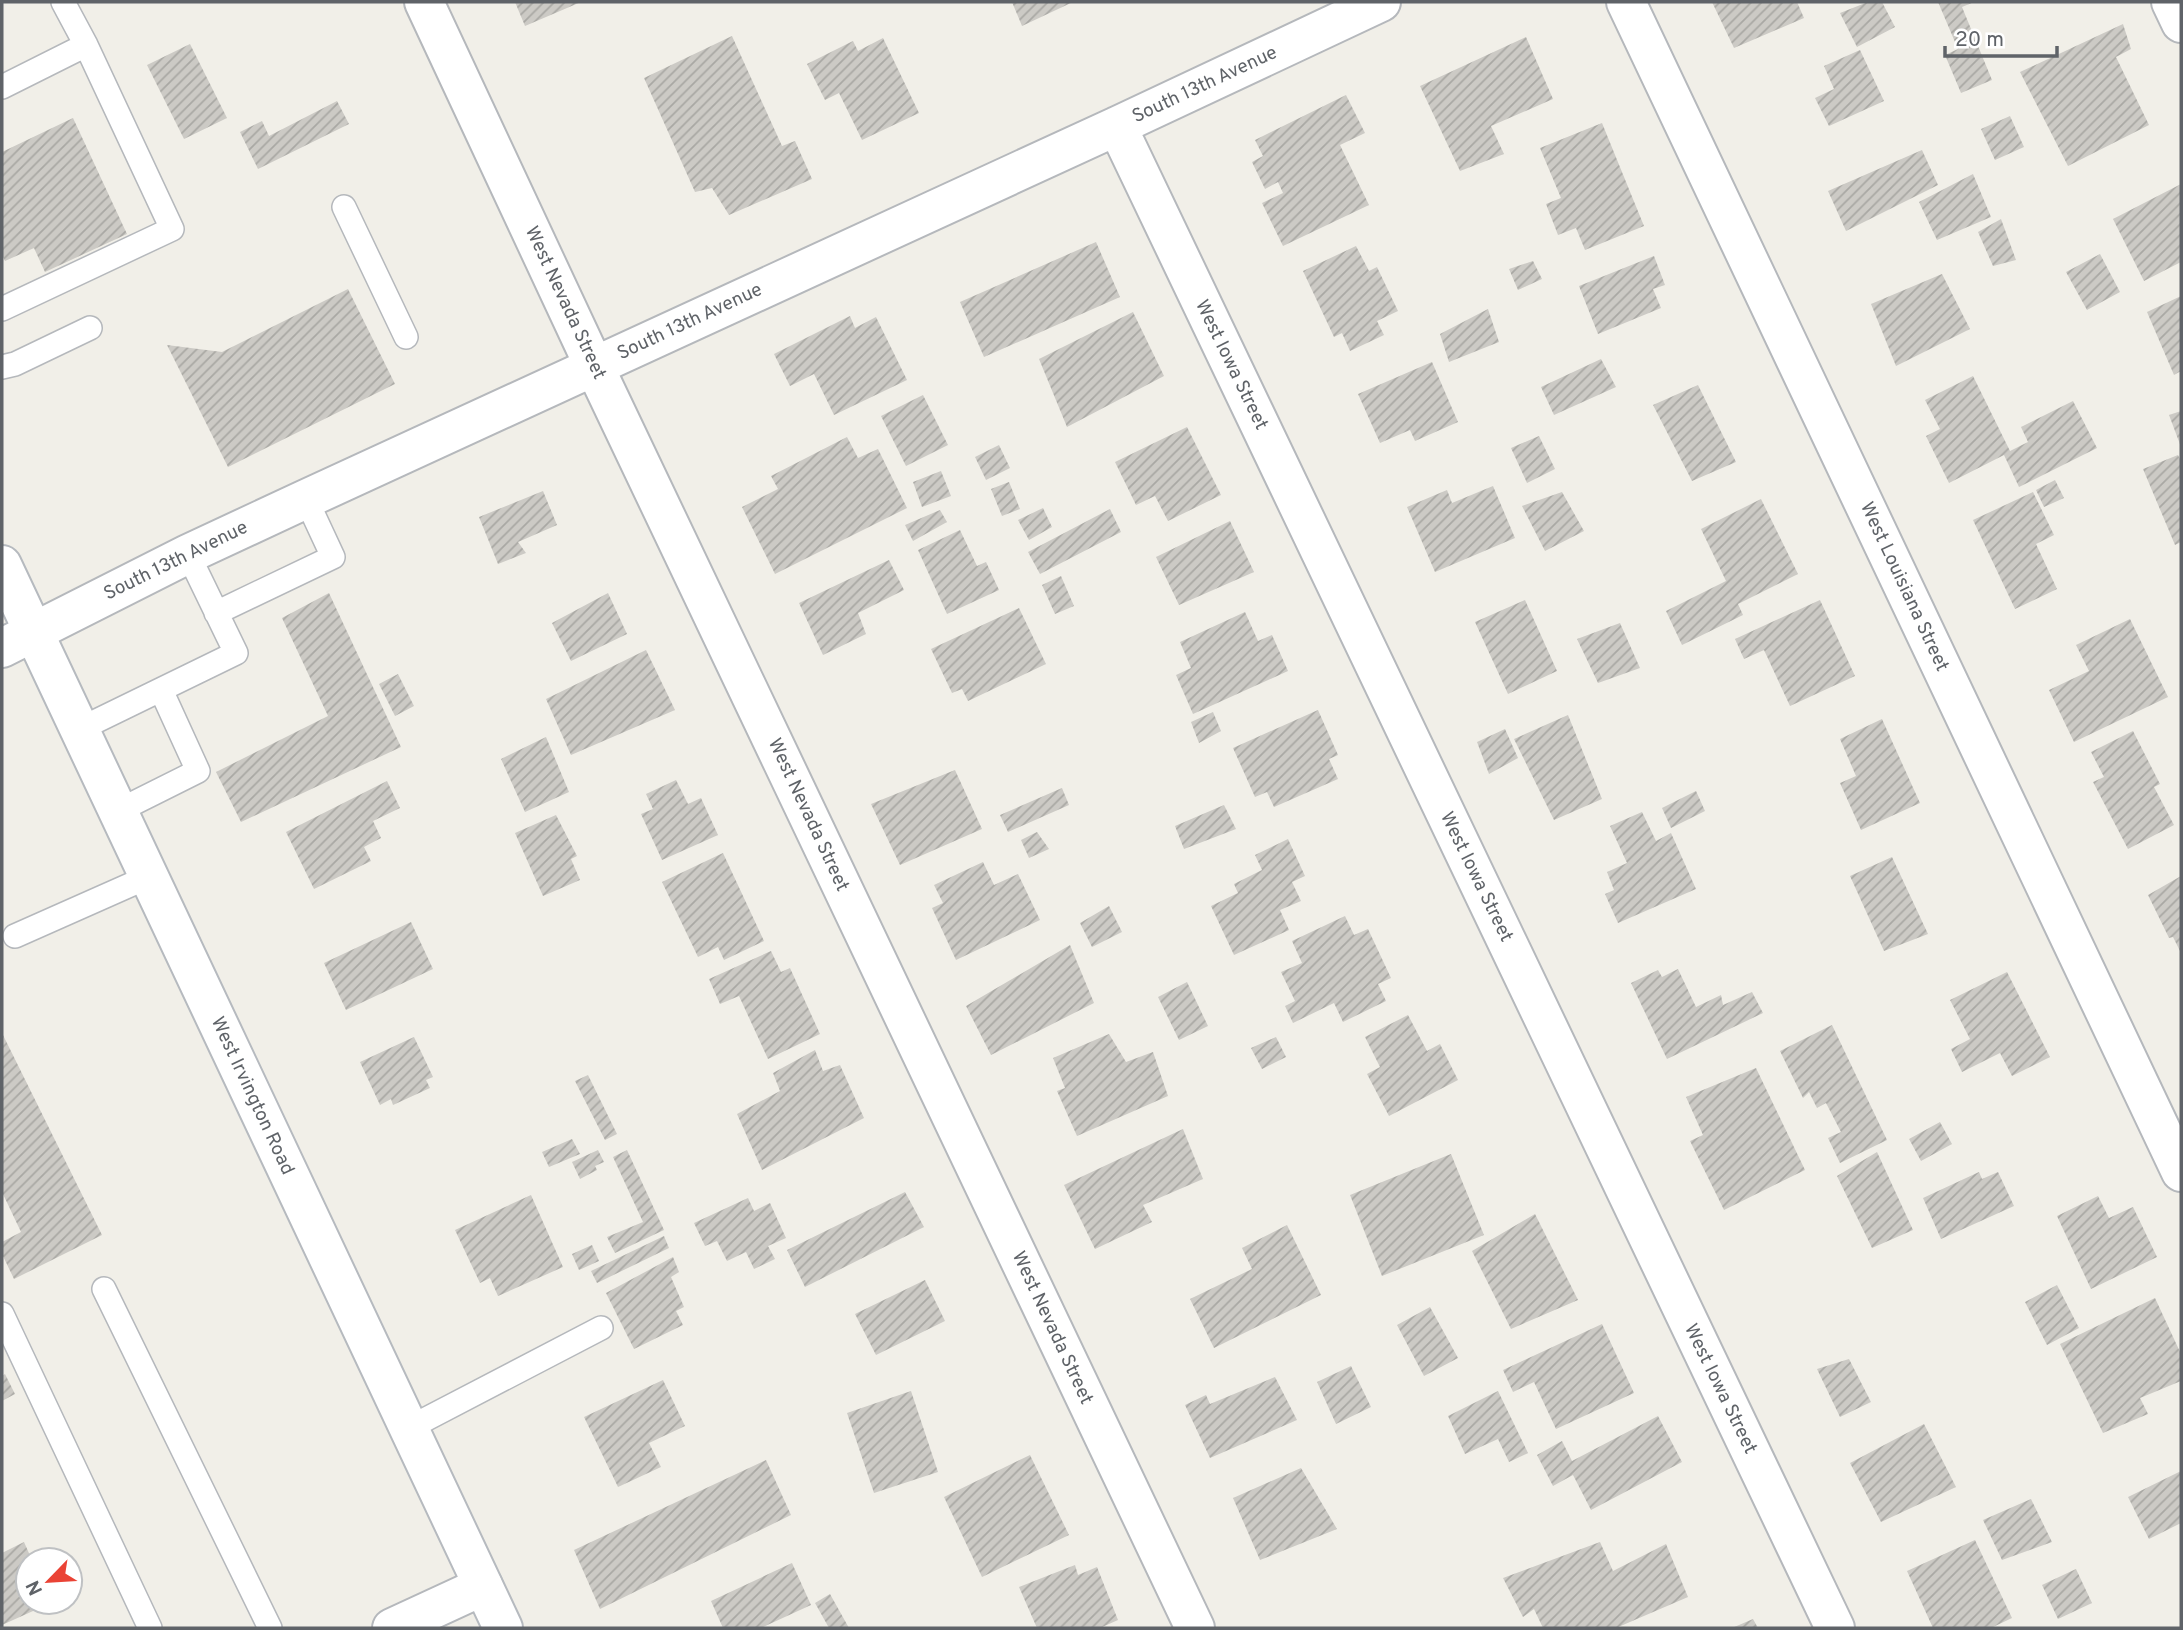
<svg xmlns="http://www.w3.org/2000/svg" width="2183" height="1630" viewBox="0 0 2183 1630" font-family="Overpass,sans-serif">
	<style>
		.building { fill: url(#building-hatch) }
		.lines { fill: none; stroke-linecap: round; stroke-linejoin: round }
		.service-casing { stroke: #b5b8bc; stroke-width: 26 }
		.minor-casing { stroke: #b5b8bc; stroke-width: 42 }
		.secondary-casing { stroke: #b6babf; stroke-width: 42 }
		.service { stroke: #fff; stroke-width: 23 }
		.minor { stroke: #fff; stroke-width: 38 }
		.secondary { stroke: #fff; stroke-width: 38 }
		.labels { text-anchor: middle; dominant-baseline: central; stroke-width: 5; stroke-linejoin: round; paint-order: stroke }
		.street-label { font-size: 19px; fill: #5f6368; stroke: #fff }
	</style>
	<defs>
		<pattern id="building-hatch" width="6" height="6" patternUnits="userSpaceOnUse" patternTransform="scale(1.75)"><rect width="6" height="6" fill="#cccac5"/><path d="M-1 1l2-2M0 6l6-6M5 7l2-2" fill="none" stroke="#a9a8a4"/></pattern>
	</defs>
	<rect width="100%" height="100%" fill="#f1efe8"/>
	<path class="building" d="M515,2H581L525,26Z
		M1012,2H1073L1022,26Z
		M1712,2H1797L1804,18L1734,48Z
		M1868,2H1882L1895,27L1857,47L1840,13Z
		M1938,2H1974L1962,7L1992,80L1961,93L1945,55L1958,49Z
		M2123,24L2131,49L2116,57L2149,125L2068,166L2020,72Z
		M732,36L782,146L795,141L812,179L729,215L712,188L695,192L644,78Z
		M1526,37L1553,99L1491,126L1504,154L1460,171L1420,86Z
		M883,38L919,113L862,140L839,93L825,100L807,64L853,41L858,51Z
		M190,44L227,118L184,139L147,65Z
		M1860,50L1884,101L1829,126L1815,98L1834,89L1824,66Z
		M1346,95L1365,133L1340,145L1369,205L1283,246L1262,203L1283,193L1278,182L1265,189L1252,162L1263,156L1255,140Z
		M337,101L349,124L258,169L240,132L262,121L269,136Z
		M2010,116L2024,147L1995,160L1981,129Z
		M73,118L127,234L45,272L34,248L5,261L2,255V152Z
		M1602,123L1644,226L1585,250L1576,228L1558,235L1546,204L1561,198L1540,148Z
		M1922,150L1938,185L1846,231L1828,191Z
		M1973,174L1991,217L1937,240L1919,202Z
		M2181,184V262L2144,281L2113,219Z
		M2001,219L2016,260L1993,266L1978,232Z
		M1096,242L1120,297L984,357L960,302Z
		M1356,246L1369,271L1377,267L1398,311L1377,321L1384,335L1350,351L1342,333L1334,337L1303,271Z
		M2100,254L2120,292L2087,310L2066,272Z
		M1654,256L1665,285L1653,289L1661,308L1598,334L1579,286Z
		M1533,261L1542,279L1518,290L1509,269Z
		M1942,274L1970,329L1896,366L1871,304Z
		M348,289L395,384L228,467L167,345L222,352Z
		M2181,296V371L2174,375L2147,312Z
		M1488,309L1499,342L1449,362L1440,334Z
		M1133,312L1164,376L1067,427L1039,359Z
		M850,316L855,328L876,317L907,380L834,415L814,374L790,386L774,354Z
		M1601,359L1616,387L1554,415L1541,387Z
		M1432,362L1458,422L1415,441L1410,430L1380,443L1358,394Z
		M1973,376L2010,451L2028,442L2021,427L2073,401L2097,448L2019,487L2004,455L1949,483L1926,436L1940,429L1925,400Z
		M1698,385L1736,462L1692,481L1653,405Z
		M923,395L948,445L906,466L881,416Z
		M2181,411V447L2169,415Z
		M1187,427L1221,495L1168,521L1155,496L1136,505L1115,462Z
		M1539,436L1555,469L1527,483L1511,448Z
		M847,437L858,458L878,449L907,508L775,574L742,507L778,489L771,476Z
		M999,445L1010,468L986,480L975,457Z
		M2178,455L2181,461V542L2175,545L2143,469Z
		M941,471L951,496L922,507L913,482Z
		M2055,480L2064,498L2044,507L2036,490Z
		M1009,482L1020,509L1002,516L991,489Z
		M1493,486L1515,538L1435,572L1407,507L1447,490L1452,503Z
		M543,491L557,525L518,542L526,553L498,564L479,517Z
		M1562,492L1584,531L1545,551L1522,506Z
		M2033,492L2054,535L2036,544L2057,589L2015,609L1973,520Z
		M1761,499L1798,574L1738,604L1743,615L1682,645L1666,611L1726,581L1701,529Z
		M1043,508L1052,527L1029,540L1018,520Z
		M1110,509L1121,532L1040,574L1028,552Z
		M940,510L947,522L913,541L905,525Z
		M1230,521L1254,572L1179,605L1156,557Z
		M960,530L977,566L986,562L999,590L947,614L918,550Z
		M889,560L904,590L858,613L866,634L823,655L799,603Z
		M1061,576L1074,606L1055,614L1042,585Z
		M329,593L401,747L241,822L216,772L328,716L282,618Z
		M608,593L627,634L571,661L552,623Z
		M1525,600L1557,671L1508,694L1475,622Z
		M1820,600L1855,676L1790,706L1764,650L1744,659L1735,639Z
		M1019,608L1046,664L968,701L962,689L952,693L931,649Z
		M1245,612L1258,641L1272,635L1288,671L1193,714L1176,675L1191,668L1180,642Z
		M2130,619L2168,697L2074,742L2049,690L2089,671L2076,645Z
		M1620,623L1640,668L1598,683L1577,639Z
		M646,650L675,710L571,755L546,699Z
		M398,674L414,706L395,716L379,684Z
		M1318,710L1338,755L1329,759L1338,779L1274,807L1267,792L1255,797L1233,748Z
		M1213,712L1221,731L1199,743L1191,722Z
		M1568,715L1602,799L1554,820L1514,739Z
		M1882,719L1920,803L1861,830L1840,783L1856,776L1840,739Z
		M1505,729L1518,758L1489,774L1477,742Z
		M2133,731L2160,784L2154,787L2174,825L2128,849L2093,782L2104,777L2091,752Z
		M546,737L569,792L525,812L501,759Z
		M955,770L982,829L900,865L871,804Z
		M676,780L688,804L701,798L718,835L662,860L641,814L653,809L646,794Z
		M387,781L400,808L373,821L381,838L364,847L371,861L314,889L286,832Z
		M1062,788L1069,805L1008,832L1000,815Z
		M1696,791L1705,811L1671,828L1662,808Z
		M1224,805L1236,829L1184,849L1175,826Z
		M1642,812L1656,841L1671,833L1696,889L1618,923L1605,894L1614,890L1607,872L1627,863L1610,826Z
		M556,815L577,856L571,859L580,880L543,896L515,833Z
		M1037,832L1049,849L1029,858L1021,840Z
		M1288,839L1305,876L1292,882L1301,901L1280,910L1289,930L1234,955L1211,906L1238,893L1234,884L1262,870L1255,855Z
		M723,853L764,941L724,960L718,947L698,957L662,882Z
		M1892,857L1928,934L1884,951L1850,876Z
		M983,862L994,885L1018,874L1040,920L956,960L932,908L943,903L934,885Z
		M2181,876V953L2173,937L2169,938L2148,895Z
		M1109,906L1122,932L1092,947L1080,923Z
		M1345,916L1354,935L1368,929L1391,978L1378,984L1386,1001L1343,1022L1334,1003L1293,1023L1285,1006L1295,1001L1281,972L1302,963L1292,941Z
		M411,922L433,969L346,1010L324,963Z
		M1070,945L1094,1003L991,1055L966,1006Z
		M771,951L781,972L790,968L820,1034L768,1059L739,996L720,1004L709,979Z
		M1678,969L1696,1007L1721,995L1723,1005L1752,992L1763,1013L1667,1059L1631,983L1658,970L1662,977Z
		M2007,972L2050,1057L2012,1076L2000,1053L1962,1072L1951,1049L1970,1039L1950,1000Z
		M1187,982L1208,1026L1179,1040L1158,997Z
		M1408,1015L1427,1051L1440,1044L1458,1080L1389,1116L1367,1074L1380,1067L1365,1037Z
		M1832,1025L1887,1140L1840,1163L1828,1138L1841,1132L1826,1103L1817,1108L1809,1092L1803,1098L1780,1051Z
		M2,1033L102,1235L14,1279L2,1254V1242L21,1232L2,1192Z
		M1109,1034L1126,1062L1153,1052L1168,1096L1077,1136L1057,1091L1065,1088L1053,1058Z
		M414,1037L433,1077L426,1080L430,1088L393,1105L391,1099L380,1105L360,1062Z
		M1276,1037L1286,1057L1262,1069L1251,1048Z
		M815,1050L823,1071L840,1065L864,1118L762,1170L737,1114L780,1091L773,1073Z
		M1756,1068L1805,1170L1724,1210L1690,1141L1703,1135L1686,1097Z
		M588,1075L617,1134L605,1140L575,1081Z
		M1940,1122L1952,1144L1921,1161L1909,1139Z
		M1183,1129L1203,1179L1143,1205L1152,1222L1095,1249L1064,1185Z
		M572,1139L580,1154L549,1167L542,1152Z
		M598,1150L604,1162L595,1166L597,1170L580,1179L572,1162Z
		M627,1150L664,1230L615,1253L607,1237L643,1222L613,1157Z
		M1877,1152L1913,1230L1872,1248L1837,1176Z
		M1451,1154L1484,1235L1382,1276L1350,1195Z
		M1979,1172L1982,1179L1998,1172L2014,1206L1941,1239L1923,1198Z
		M905,1192L924,1227L805,1287L787,1250Z
		M531,1195L563,1267L498,1296L490,1278L480,1283L455,1230Z
		M2098,1196L2109,1218L2133,1207L2157,1257L2091,1289L2057,1216Z
		M748,1198L754,1211L770,1203L786,1238L768,1246L775,1259L754,1269L746,1252L727,1261L717,1241L705,1246L694,1223Z
		M1535,1214L1578,1300L1511,1329L1472,1251Z
		M1287,1225L1321,1295L1214,1348L1190,1299L1252,1269L1242,1248Z
		M664,1236L669,1248L597,1283L591,1271Z
		M592,1245L599,1261L579,1270L572,1254Z
		M673,1257L679,1272L671,1277L684,1307L676,1311L683,1325L634,1349L606,1293Z
		M925,1280L945,1321L876,1355L855,1314Z
		M2057,1285L2079,1328L2047,1345L2025,1302Z
		M2155,1298L2181,1354V1381L2140,1398L2148,1414L2103,1433L2060,1344Z
		M1430,1307L1458,1358L1424,1376L1397,1325Z
		M1602,1324L1634,1393L1556,1429L1534,1382L1513,1392L1503,1370Z
		M1849,1359L1871,1402L1840,1417L1817,1369Z
		M1351,1366L1371,1407L1336,1424L1317,1382Z
		M5,1374L15,1394L2,1401V1376Z
		M1275,1377L1297,1420L1210,1458L1185,1405L1206,1395L1210,1404Z
		M663,1380L685,1426L649,1443L661,1467L618,1487L584,1417Z
		M911,1391L938,1472L874,1493L847,1413Z
		M1498,1391L1528,1453L1509,1462L1498,1439L1465,1454L1448,1416Z
		M1658,1416L1682,1462L1591,1510L1573,1475L1553,1486L1537,1455L1562,1441L1572,1461Z
		M1924,1424L1956,1487L1881,1522L1850,1463Z
		M1030,1455L1069,1535L982,1577L944,1497Z
		M766,1460L791,1515L600,1609L574,1550Z
		M1301,1468L1337,1529L1260,1560L1233,1498Z
		M2181,1471V1523L2149,1539L2128,1497Z
		M2031,1499L2052,1542L2002,1560L1983,1520Z
		M1975,1540L2012,1618L1991,1628H1933L1907,1571Z
		M24,1542L32,1560H28V1602H53L2,1625V1553Z
		M1600,1542L1613,1571L1666,1544L1688,1597L1616,1628H1543L1534,1609L1523,1617L1503,1578Z
		M792,1563L811,1605L761,1628H723L711,1601Z
		M1075,1565L1078,1575L1097,1567L1118,1620L1100,1628H1037L1019,1587Z
		M2076,1569L2092,1603L2058,1619L2042,1585Z
		M830,1594L849,1628H829L815,1603Z
		M1753,1619L1758,1628H1732Z"/>
	<g class="lines">
		<g class="service-casing">
			<path id="service" d="M2,87L86,45
				M344,207L406,337
				M2,309L172,229L86,45L63,2
				M2,367L15,364L90,328
				M216,613L333,557L306,499
				M78,730L236,653L188,554
				M118,811L198,771L161,690
				M15,936L148,877
				M104,1289L270,1628
				M2,1314L150,1628
				M409,1428L601,1328"/>
		</g>
		<g class="minor-casing">
			<path id="minor" d="M424,2L594,366L1195,1628
				M1626,2L2181,1172
				M2171,2L2181,23
				M1117,126L1835,1628
				M2,648L188,554L306,499L1117,126L1381,2
				M392,1628L483,1586"/>
		</g>
		<g class="secondary-casing">
			<path id="secondary" d="M2,565L503,1628"/>
		</g>
		<use href="#service" class="service"/>
		<use href="#minor" class="minor"/>
		<use href="#secondary" class="secondary"/>
	</g>
	<g class="labels">
		<g class="street-label">
			<text transform="translate(1205 85) rotate(-25)">South 13th Avenue</text>
			<text transform="translate(565 303) rotate(65)">West Nevada Street</text>
			<text transform="translate(690 322) rotate(-25)">South 13th Avenue</text>
			<text transform="translate(1231 365) rotate(64)">West Iowa Street</text>
			<text transform="translate(176 561) rotate(-26)">South 13th Avenue</text>
			<text transform="translate(1904 587) rotate(65)">West Louisiana Street</text>
			<text transform="translate(808 815) rotate(65)">West Nevada Street</text>
			<text transform="translate(1476 877) rotate(64)">West Iowa Street</text>
			<text transform="translate(252 1096) rotate(65)">West Irvington Road</text>
			<text transform="translate(1052 1328) rotate(65)">West Nevada Street</text>
			<text transform="translate(1720 1389) rotate(64)">West Iowa Street</text>
		</g>
	</g>
	<rect width="2183" height="1630" fill="none" stroke="#5f6368" stroke-width="7"/>
	<g transform="translate(49 1581) rotate(245)"><circle r="33" fill="#ffffff" stroke="#bfc1c3" stroke-width="2"/>
	<path d="M0-5L12 26L0 18L-12 26Z" fill="#ea4335"/>
	<text y="-10" font-size="19" font-weight="bold" text-anchor="middle" fill="#5f6368">N</text>
	</g>
	<path d="M1945 46v10h112v-10" fill="none" stroke="#5f6368" stroke-width="3.5"/>
	<text x="1955" y="46" font-size="21" fill="#5f6368" stroke="#ffffff" stroke-width="5" paint-order="stroke">20 m</text>
</svg>
